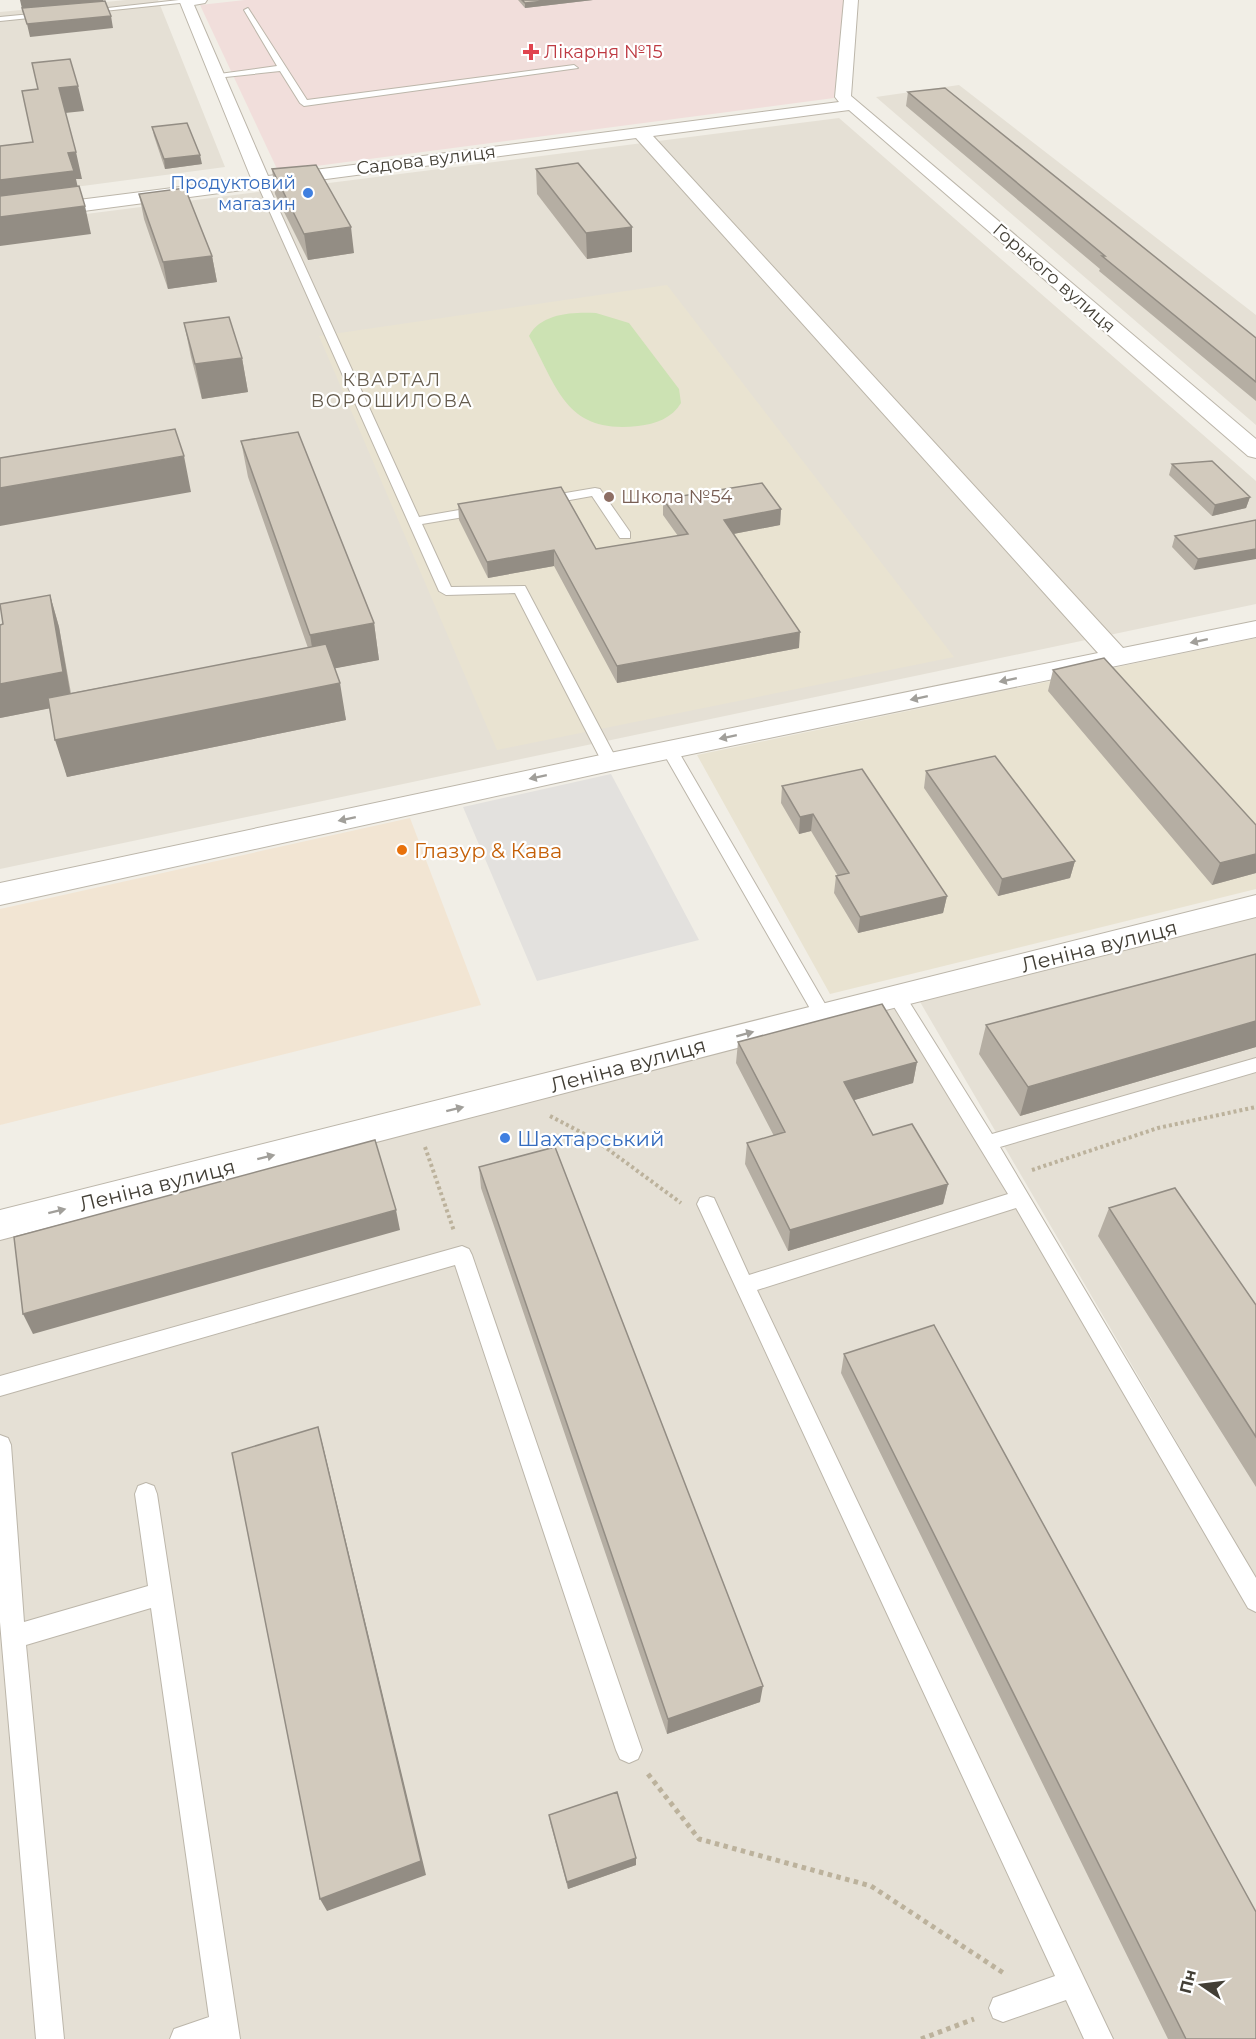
<svg xmlns="http://www.w3.org/2000/svg" width="1256" height="2039" viewBox="0 0 1256 2039" font-family="Montserrat,sans-serif">
	<style>
		.residential { fill: #e5e0d5 }
		.commercial { fill: #f2e5d3 }
		.education { fill: #e9e3d1 }
		.medical { fill: #f1dedb }
		.green { fill: #cce2b3 }
		.parking { fill: #e3e1de }
		.lines { fill: none; stroke-linecap: round; stroke-linejoin: round }
		.lane-casing { stroke: #bcb6aa; stroke-width: 2 }
		.street-casing { stroke: #bcb6aa; stroke-width: 2 }
		.path-far1 { stroke: #bcb29c; stroke-width: 4; stroke-dasharray: 3 3; stroke-linecap: butt }
		.path { stroke: #bcb29c; stroke-width: 5; stroke-dasharray: 4.5 4.5; stroke-linecap: butt }
		.lane { fill: #fff; fill-rule: evenodd }
		.street { fill: #fff; fill-rule: evenodd }
		.wall { fill: #b5aea3 }
		.shaded-wall { fill: #938d84 }
		.building { fill: #d2cabd; stroke: #938d84; stroke-width: 1.5 }
		.oneway { fill: #a19f9a }
		.health-dot { fill: #e0444e; stroke: #fff; stroke-width: 2 }
		.shop-dot { fill: #3f7fe0; stroke: #fff; stroke-width: 2 }
		.education-dot { fill: #8d6e63; stroke: #fff; stroke-width: 2 }
		.food-dot { fill: #e8710a; stroke: #fff; stroke-width: 2 }
		.labels { text-anchor: middle; dominant-baseline: central; stroke-width: 4.5; stroke-linejoin: round; paint-order: stroke }
		.far-health-label { font-size: 18px; fill: #be3a42; stroke: #fff; text-anchor: start }
		.far-street-label { font-size: 18px; fill: #433f36; stroke: #fff }
		.far-shop-label { font-size: 18px; fill: #366cbe; stroke: #fff; text-anchor: end }
		.far-neighbourhood-label { font-size: 18px; letter-spacing: 1.5px; fill: #655c4e; stroke: #fff }
		.far-education-label { font-size: 18px; fill: #785e54; stroke: #fff; text-anchor: start }
		.food-label { font-size: 21px; fill: #c56008; stroke: #fff; text-anchor: start }
		.street-label { font-size: 21px; fill: #433f36; stroke: #fff }
		.shop-label { font-size: 21px; fill: #366cbe; stroke: #fff; text-anchor: start }
	</style>
	<rect width="100%" height="100%" fill="#f1eee6"/>
	<path class="residential" d="M126,0H158L225,167L0,197V12Z
		M959,85L1256,315V425L876,97Z
		M839,118L1256,481V604L0,869V225Z
		M1256,910V1578L916,995Z
		M897,997L1256,1604V2039H0V1225Z"/>
	<path class="commercial" d="M410,818L481,1005L0,1125V909Z"/>
	<path class="education" d="M667,285L954,657L497,750L319,336Z
		M1256,638V889L830,994L697,755Z"/>
	<path class="medical" d="M245,0H844L834,98L278,171L200,5Z"/>
	<path class="green" d="M596,313L629,323L679,389L681,403C672,418 656,424 638,426C566,434 558,389 529,336C541,313 573,312 596,313Z"/>
	<path class="parking" d="M611,774L699,940L537,981L463,807Z"/>
	<g class="lines">
		<g class="lane-casing">
			<path id="lane" d="M179,0L189,2L85,13L81,11Z
				M248,8L307,100L574,65L578,68L304,106L300,103L280,71L216,78L212,75L277,66L244,10Z
				M52,12L49,16L0,21V17Z
				M261,178L266,181L419,517L482,506L488,510L482,514L422,524L451,587L525,586L618,762L615,765L610,767L602,762L515,593L446,595L439,591L256,181Z
				M595,488L600,489L630,532V538H620L592,496L542,505L536,501L542,497Z
				M669,744L677,749L828,1009L831,1014L828,1019H816L661,749Z
				M897,990L903,992L992,1134L1256,1058V1072L1000,1147L1256,1578V1612L1248,1608L1016,1208L757,1290L1113,2039H1084L1066,2000L1003,2022L993,2018L989,2008L993,1998L1055,1976L697,1204L700,1198L707,1196L714,1198L749,1275L1008,1194L888,997L891,992Z
				M462,1246L469,1249L472,1255L642,1750L638,1759L629,1763L620,1759L616,1750L455,1265L0,1396V1376Z
				M0,1435L8,1438L11,1445L24,1622L148,1586L135,1494L138,1486L146,1483L154,1486L157,1494L240,2039H170L174,2029L209,2017L151,1608L26,1645L64,2039H36L0,1622Z"/>
		</g>
		<g class="street-casing">
			<path id="street" d="M179,0H207L205,3L194,5L268,176L839,102L835,97L844,0H858L851,96L1256,439V458L1248,456L849,110L653,136L1123,648L1256,621V637L610,771L0,905V883L610,753L1098,653L636,138L0,222V210L251,178Z
				M1256,895V917L822,1026L0,1240V1210Z"/>
		</g>
		<path class="path-far1" d="M550,1116L594,1139L681,1203
			M425,1147L454,1231
			M1032,1170L1158,1128L1256,1107"/>
		<path class="path" d="M648,1774L699,1839L871,1886L1005,1974
			M921,2039L974,2019"/>
		<use href="#lane" class="lane"/>
		<use href="#street" class="street"/>
	</g>
	<path class="wall" d="M518,0H593L525,8Z
		M908,92L1256,338V401L1099,271L1100,269L906,106Z
		M152,127L202,164L165,169L154,136Z
		M272,169L354,253L308,260L275,194Z
		M536,169L632,227V252L587,259L537,194Z
		M139,194L212,256L217,282L168,289L144,219Z
		M184,323L242,358L248,392L202,399L191,357Z
		M241,441L374,623L379,660L335,668L346,720L67,777L50,708L0,718V625L3,624L50,595L59,627L71,693L308,648L248,477Z
		M1172,464L1250,497L1246,508L1212,516L1169,475Z
		M663,499L781,509L780,525L733,534L799,648L617,683L554,566L488,578L459,520L458,504L596,549L678,536L663,515Z
		M1256,520L1194,570L1172,547L1175,536Z
		M1053,670L1256,825V873L1212,885L1048,691Z
		M926,771L1075,861L1070,878L998,896L924,788Z
		M782,786L947,896L943,913L858,933L834,893L836,876H838L811,831L799,834L781,803Z
		M1256,954V1047L1020,1116L979,1054L986,1025Z
		M738,1042L917,1062L913,1083L854,1100L873,1135L948,1184L943,1204L788,1251L745,1164L747,1143L774,1136L736,1063Z
		M479,1167L760,1702L667,1734L481,1188Z
		M1109,1208L1256,1305V1487L1098,1236Z
		M844,1354L1256,2039H1168L841,1373Z
		M549,1815L636,1865L568,1889L550,1822Z"/>
	<path class="shaded-wall" d="M20,0H103L104,5L23,13Z
		M555,0H593L525,8V3Z
		M111,16L113,28L30,37L27,24Z
		M78,86L84,111L65,113L59,88Z
		M76,152L82,179H76L80,197L0,208V180L68,153Z
		M200,155L202,164L165,169L164,159Z
		M85,206L91,234L0,246V217Z
		M351,227L354,253L308,260L304,234Z
		M632,227V252L587,259L586,233Z
		M212,256L217,282L168,289L163,262Z
		M242,358L248,392L202,399L195,364Z
		M184,456L191,492L0,526V488Z
		M1250,497L1246,508L1212,516L1215,505Z
		M781,509L780,525L723,536L724,520Z
		M1256,549V559L1194,570L1198,559Z
		M554,550V566L488,578L487,562Z
		M50,595L59,627L72,704L0,718V684Z
		M374,623L379,660L316,672L310,635Z
		M800,632L799,648L617,683V666Z
		M340,683L346,720L67,777L55,740Z
		M813,814L811,831L799,834L800,817Z
		M1256,854V873L1212,885L1220,863Z
		M1075,861L1070,878L998,896L1002,879Z
		M947,896L943,913L858,933L860,917Z
		M1256,1021V1047L1020,1116L1028,1087Z
		M917,1062L913,1083L841,1104L844,1082Z
		M948,1184L943,1204L788,1251L790,1230Z
		M396,1210L400,1230L33,1334L23,1314Z
		M318,1427L323,1446L426,1875L327,1911L320,1899Z
		M763,1686L760,1702L667,1734L668,1719Z
		M636,1858V1865L568,1889L567,1882Z"/>
	<path class="building" d="M522,0H555L525,3Z
		M105,1L111,16L27,24L22,8Z
		M70,59L78,86L59,88L76,152L68,153L74,171L0,180V146L33,142L22,91L38,89L32,63Z
		M945,88L1256,338V382L1102,256H1105L908,92Z
		M187,123L200,155L164,159L152,127Z
		M578,163L632,227L586,233L536,169Z
		M316,165L351,227L304,234L272,169Z
		M79,186L85,206L0,217V196Z
		M185,188L212,256L163,262L139,194Z
		M229,317L242,358L195,364L184,323Z
		M175,429L184,456L0,488V458Z
		M298,432L374,623L310,635L241,441Z
		M1212,461L1250,497L1215,505L1172,464Z
		M762,483L781,509L724,520L800,632L617,666L554,550L487,562L458,504L561,487L596,549L688,534L663,499Z
		M1256,520V549L1198,559L1175,536Z
		M50,595L63,672L0,684V625L3,624L0,604Z
		M326,644L340,683L55,740L48,698Z
		M1104,658L1256,825V854L1220,863L1053,670Z
		M995,756L1075,861L1002,879L926,771Z
		M862,769L947,896L860,917L836,876L849,873L813,814L800,817L782,786Z
		M1256,954V1021L1028,1087L986,1025Z
		M882,1004L917,1062L844,1082L873,1135L912,1124L948,1184L790,1230L747,1143L785,1132L738,1042Z
		M375,1140L396,1210L23,1314L14,1237Z
		M555,1147L763,1686L668,1719L479,1167Z
		M1175,1188L1256,1305V1437L1109,1208Z
		M934,1325L1256,1912V2039H1186L844,1354Z
		M318,1427L421,1861L320,1899L232,1453Z
		M617,1792L636,1858L567,1882L549,1815Z"/>
	<defs><path id="oneway-solid" d="M-6-.8H1V-3.2L6.5 0L1 3.2V.8H-6Z" transform="scale(1.5)"/></defs>
	<g class="oneway">
		<use href="#oneway-solid" transform="translate(1199 641) rotate(168)"/>
		<use href="#oneway-solid" transform="translate(1008 680) rotate(168)"/>
		<use href="#oneway-solid" transform="translate(919 698) rotate(168)"/>
		<use href="#oneway-solid" transform="translate(728 737) rotate(168)"/>
		<use href="#oneway-solid" transform="translate(538 777) rotate(168)"/>
		<use href="#oneway-solid" transform="translate(347 819) rotate(168)"/>
		<use href="#oneway-solid" transform="translate(745 1034) rotate(-15)"/>
		<use href="#oneway-solid" transform="translate(455 1109) rotate(-14)"/>
		<use href="#oneway-solid" transform="translate(266 1157) rotate(-14)"/>
		<use href="#oneway-solid" transform="translate(57 1211) rotate(-14)"/>
	</g>
	<path class="health-dot" d="M528 43h6v6h6v6h-6v6h-6v-6h-6v-6h6z"/>
	<g class="shop-dot">
		<circle cx="308" cy="193" r="6"/>
		<circle cx="505" cy="1138" r="6"/>
	</g>
	<circle class="education-dot" cx="609" cy="497" r="6"/>
	<circle class="food-dot" cx="402" cy="850" r="6"/>
	<g class="labels">
		<g class="far-health-label">
			<text x="544" y="52">Лікарня №15</text>
		</g>
		<g class="far-street-label">
			<text transform="translate(426 160) rotate(-7)">Садова вулиця</text>
			<text transform="translate(1054 278) rotate(41)">Горького вулиця</text>
		</g>
		<g class="far-shop-label">
			<text x="296" y="183">Продуктовий<tspan x="296" dy="21">магазин</tspan></text>
		</g>
		<g class="far-neighbourhood-label">
			<text x="392" y="380">КВАРТАЛ<tspan x="392" dy="21">ВОРОШИЛОВА</tspan></text>
		</g>
		<g class="far-education-label">
			<text x="621" y="497">Школа №54</text>
		</g>
		<g class="food-label">
			<text x="414" y="850">Глазур &amp; Кава</text>
		</g>
		<g class="street-label">
			<text transform="translate(1099 946) rotate(-14)">Леніна вулиця</text>
			<text transform="translate(628 1065) rotate(-15)">Леніна вулиця</text>
			<text transform="translate(157 1185) rotate(-14)">Леніна вулиця</text>
		</g>
		<g class="shop-label">
			<text x="517" y="1138">Шахтарський</text>
		</g>
	</g>
	<g transform="translate(1202 1985) rotate(284)" stroke="#ffffff" stroke-width="4.5" paint-order="stroke">
	<path d="M0-4.5L10 22L0 15L-10 22Z" fill="#433f36"/>
	<text y="-9" font-size="16" font-weight="bold" text-anchor="middle" fill="#433f36">Пн</text>
	</g>
</svg>
